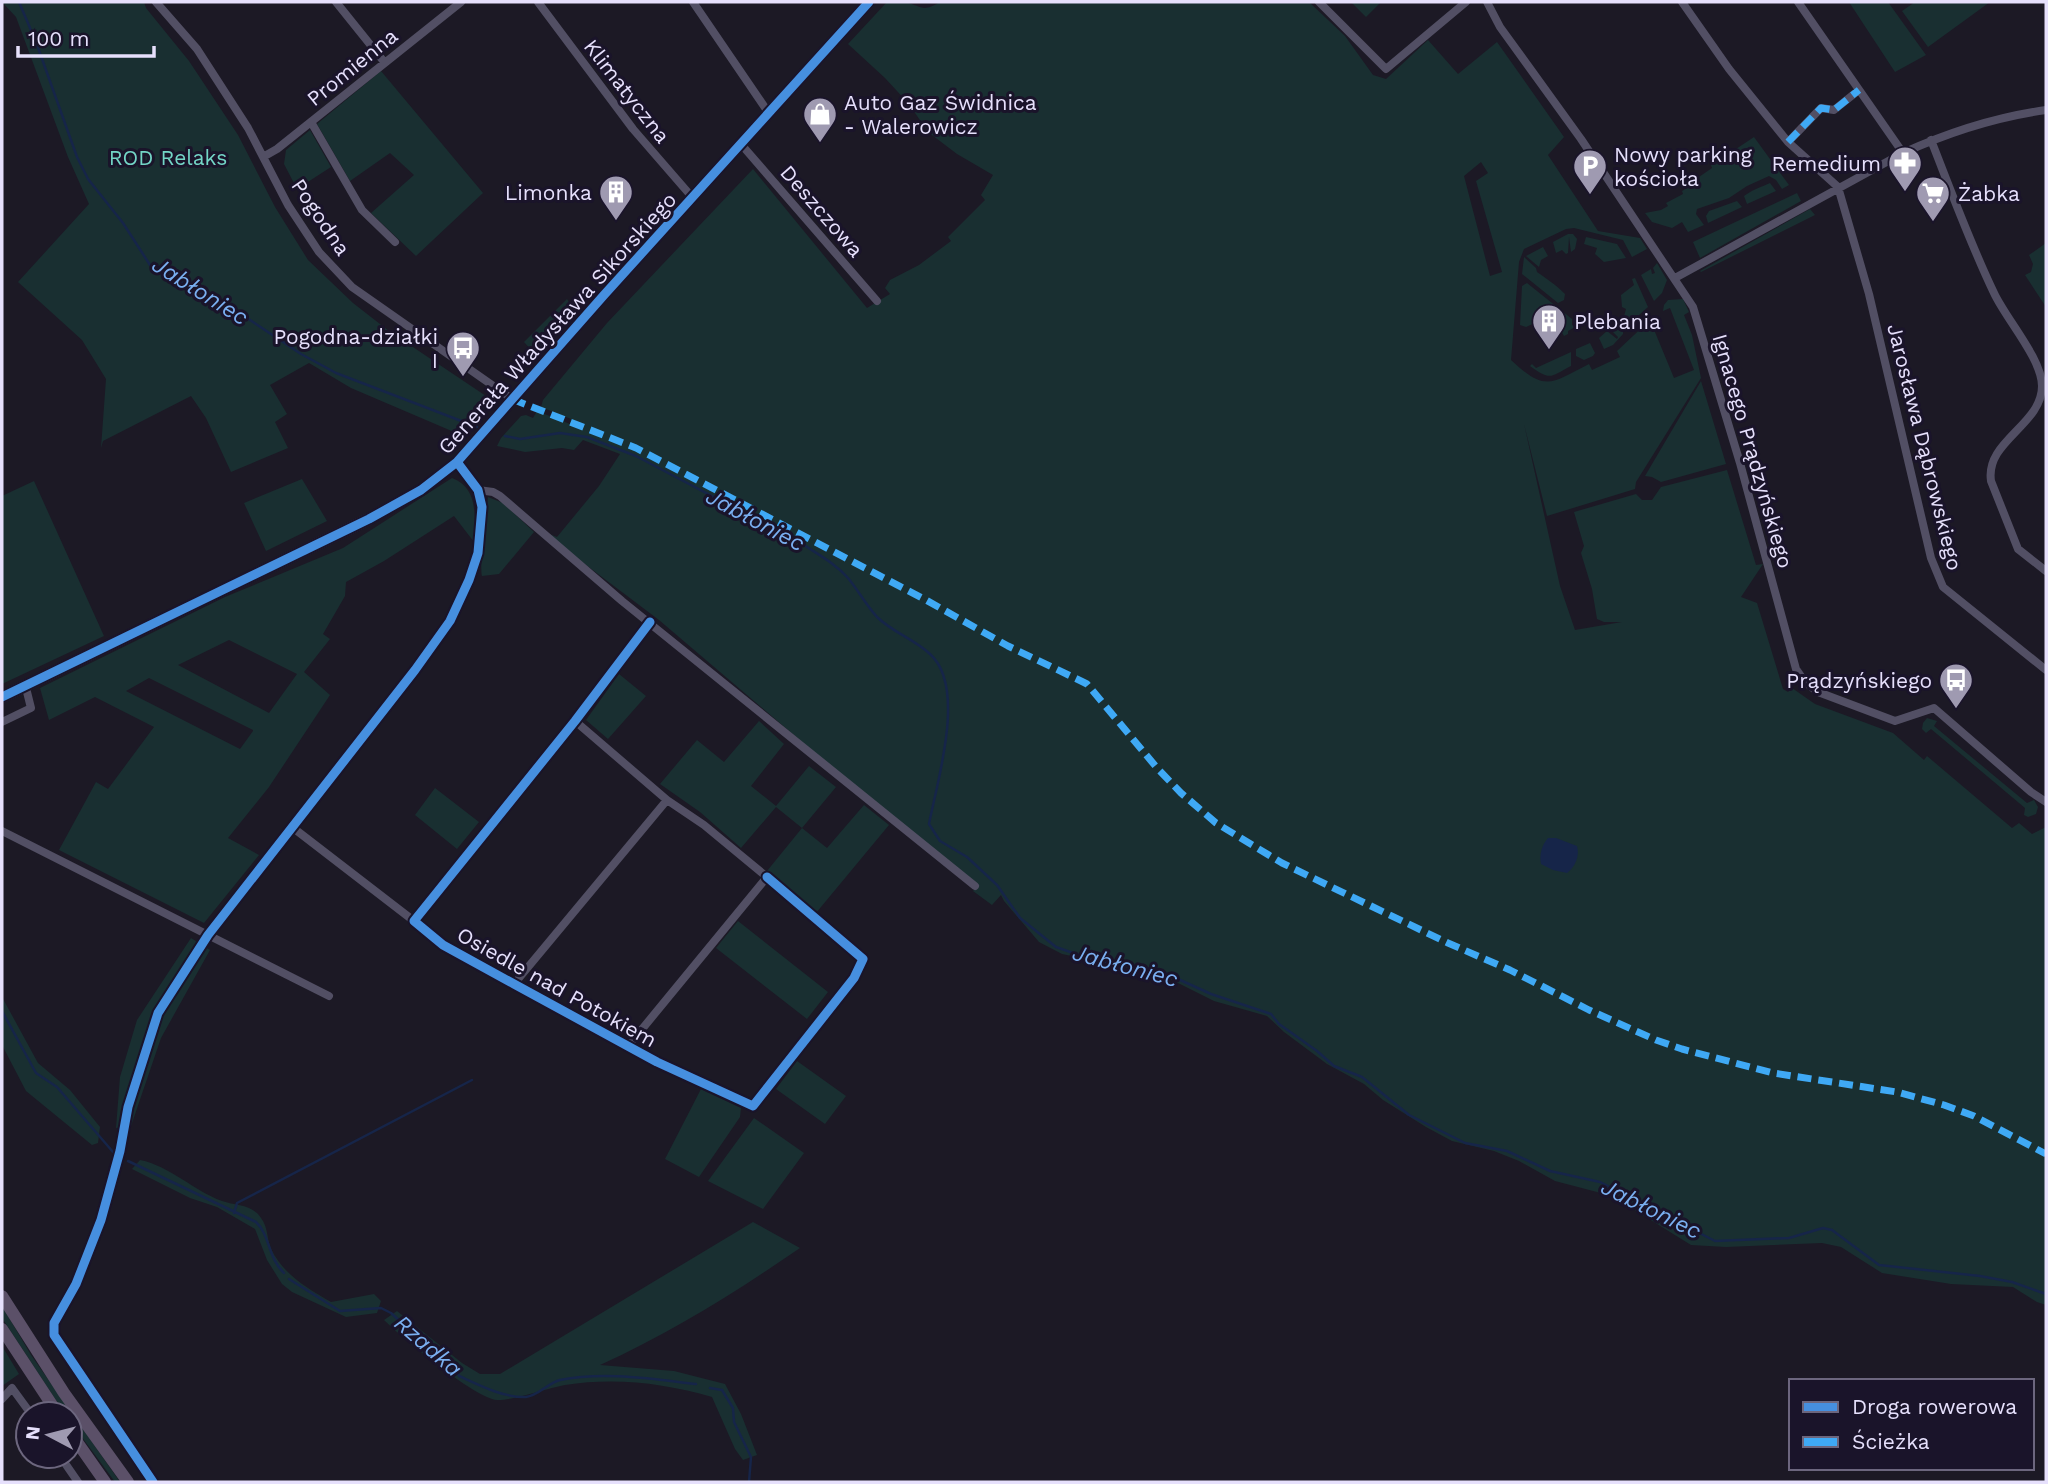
<svg xmlns="http://www.w3.org/2000/svg" width="2048" height="1484" viewBox="0 0 2048 1484" font-family="'Work Sans',sans-serif">
	<style>
		.green { fill: #192f31; fill-rule: evenodd }
		.water { fill: #162549 }
		.lines { fill: none; stroke-linecap: round; stroke-linejoin: round }
		.stream { stroke: #162549; stroke-width: 2.5 }
		.street { stroke: #524f64; stroke-width: 8 }
		.secondary { stroke: #57546a; stroke-width: 12 }
		.primary { stroke: #5b5068; stroke-width: 12 }
		.quiet { stroke: #3fa9f5; stroke-width: 7; stroke-dasharray: 14 7; stroke-linecap: butt }
		.cycleway-casing { stroke: #1a142a; stroke-width: 13 }
		.cycleway { stroke: #468fdf; stroke-width: 9 }
		.labels { text-anchor: middle; dominant-baseline: central; stroke-width: 6; stroke-linejoin: round; paint-order: stroke }
		.street-label { font-size: 21px; fill: #e6e0fc; stroke: #1a142a }
		.poi-label { font-size: 21px; fill: #e6e0fc; stroke: #1a142a; text-anchor: start }
		.park-label { font-size: 21px; fill: #73d5c6; stroke: #1a142a }
		.water-label { font-size: 23px; font-style: italic; fill: #7aaff1; stroke: #1a142a }
	</style>
	<rect width="100%" height="100%" fill="#1c1925"/>
	<path class="green" d="M2,2H144L146,8L189,61L238,135L275,207L308,260L353,303L389,331L486,396L487,407L461,435L351,388L309,363L270,385L287,414L275,422L288,448L231,472L206,418L191,396L103,441L101,448L106,379L82,340L18,282L89,204L68,157L16,17Z
		M887,2C892,2 900,1 905,2C922,6 922,13 940,2H1309L1345,36L1373,75L1386,79L1428,40L1458,74L1497,42L1564,137L1548,155L1598,231L1640,238L1647,249L1632,257L1623,240L1574,228L1566,229L1524,249L1519,262L1511,360C1546,393 1551,383 1589,364L1592,370L1620,357L1617,351L1650,320L1674,378L1694,370L1670,308L1663,311L1664,305L1668,300L1683,299L1689,312L1684,315L1692,335L1701,378L1636,482L1635,489L1547,516L1524,424L1560,586L1575,630L1622,622H1604L1597,619L1592,589L1581,553L1584,546L1574,512L1636,494L1642,500H1652L1661,487L1727,470L1756,565L1763,564L1741,597L1757,603L1783,689L1788,692L1792,688L1815,704L1893,733L1924,760L1927,756L2012,828L2019,823L2032,834L2046,827V1305L2037,1302L2013,1287L1951,1284L1882,1273L1841,1247L1822,1243L1726,1247L1691,1245L1620,1201L1597,1192L1555,1181L1519,1161L1494,1151L1452,1141L1426,1127L1383,1100L1364,1084L1327,1064L1284,1032L1267,1016L1214,1001L1162,975L1062,954L1039,942L1004,901L1001,895L992,905L973,891L978,885L822,759L659,620L541,531L557,537L599,486L620,454L583,440L574,450L562,448L525,452L497,446L501,438L521,416L526,415L533,418L537,411L570,424L571,419L541,407L543,400L607,323L753,169L867,308L890,294L885,288L890,280L919,265L951,241L948,237L985,200L981,195L993,175L957,154L928,132L909,104L885,78L848,44ZM1481,162L1488,173L1476,181L1502,272L1490,276L1464,176Z
		M1351,2H1381L1366,17Z
		M1849,2H1888L1926,55L1895,72Z
		M1915,2H1990L1928,47L1902,11Z
		M381,71L483,193L416,256L371,213L414,175L390,153L350,181L317,124Z
		M310,130L331,167L297,189L284,164L286,150Z
		M1754,137L1789,185L1782,189L1776,180L1769,176L1747,186L1729,198L1697,209L1696,214L1704,225L1688,232L1682,222L1672,228L1652,222L1645,213L1661,210L1668,206L1666,203L1683,194L1682,191L1697,182L1696,179L1712,168L1711,165L1726,156L1725,153L1728,151L1730,153Z
		M1770,183L1776,191L1747,204L1744,196C1752,190 1761,187 1770,183Z
		M1797,193L1801,201L1700,258L1693,242Z
		M1737,201L1742,207L1708,223L1706,216L1709,211Z
		M1810,209L1815,215L1701,272L1700,271Z
		M1568,234H1573L1577,239L1575,249L1571,252L1569,237L1568,253L1566,254L1562,250L1556,253L1553,242Z
		M1586,237L1617,244L1626,258L1604,262L1595,254L1597,248L1584,244Z
		M2046,243V307L2025,275L2031,272L2033,264L2029,255Z
		M1543,247L1548,256L1541,260L1539,267L1526,256Z
		M1524,257L1536,268L1537,272C1547,279 1555,284 1565,294L1564,300L1558,303L1522,274Z
		M1657,263L1667,280L1662,293L1654,301L1641,275L1651,269L1652,274L1655,273L1653,268Z
		M1635,278L1648,307L1630,323L1623,320L1626,309L1622,307L1621,295L1634,285L1632,279Z
		M1527,283L1572,319V325L1575,327L1568,331V334L1564,336L1552,315L1526,327L1520,325L1522,286Z
		M582,295L586,299L535,354L524,342L567,299L571,305Z
		M1614,325L1623,331V334L1613,345L1604,349L1599,338L1607,331L1617,339L1618,337L1608,327Z
		M1590,343L1595,353L1593,356L1584,360L1576,356V349Z
		M1571,352V366C1550,377 1551,381 1530,366L1532,364L1536,368Z
		M1701,381L1726,464L1661,482L1652,477L1645,476Z
		M452,478C479,488 475,518 474,542L454,516L384,561L346,582L345,596L323,634L330,639L304,672L330,695L269,787L228,838L259,855L204,923L59,850L96,782L108,789L154,727L95,697L49,720L40,688L225,597L343,548ZM229,640L297,674L269,713L178,665ZM149,678L253,730V731L240,749L126,691Z
		M302,479L327,521L266,551L244,503Z
		M34,481L104,636L2,684V496Z
		M488,497L503,503L534,532L499,574L482,576C479,568 487,511 488,497Z
		M619,674L646,696L608,739L586,720Z
		M1927,718L1937,721L1934,726L2027,803L2034,800L2038,807L2036,814L2028,817L2024,815L2025,808L1931,729L1926,733L1922,729L1923,723Z
		M759,721L784,744L751,786L776,806L809,766L836,787L802,828L827,848L864,805L889,825L816,913L767,871L802,828L776,807L741,848L700,812L660,784L697,740L724,762Z
		M435,788L479,822L457,849L415,815Z
		M738,921L828,992L807,1019L716,948Z
		M191,938L210,950L161,1038L131,1126L116,1128L120,1077L137,1020Z
		M2,997L38,1063L70,1090L100,1127L98,1143L92,1145L26,1091L2,1045Z
		M797,1061L846,1096L825,1124L776,1089Z
		M701,1089L741,1108L740,1117L699,1177L665,1159Z
		M754,1118L804,1153L763,1209L708,1181Z
		M140,1160C170,1166 194,1191 222,1201C236,1206 252,1204 261,1218C268,1227 267,1239 271,1249C284,1275 307,1288 331,1302L374,1294L381,1301L377,1313L346,1317L292,1292L282,1284L267,1260L255,1229L217,1207L190,1198L132,1169Z
		M753,1222L800,1248C736,1292 671,1333 600,1365L674,1371L725,1384L741,1414L757,1455L743,1460L735,1449L712,1397C665,1383 614,1377 565,1385C548,1388 511,1401 497,1400C475,1398 402,1338 384,1320L397,1311L462,1363L480,1374H500Z
		M2,1306L31,1355L120,1482H115L70,1421V1414H65L2,1318Z
		M2,1346L19,1374L2,1386Z"/>
	<path class="water" d="M1556,838L1577,846C1580,856 1575,867 1567,873L1553,870L1541,864C1539,854 1542,845 1548,838Z"/>
	<g class="lines">
		<path class="stream" d="M19,2L36,42L77,157L88,179L123,223L150,265L250,320L301,354L336,373L477,427
			M505,436L520,439L560,433L587,437L636,456L801,543C817,554 835,563 848,578C858,590 866,605 877,617C892,632 914,639 930,654C967,687 937,782 929,824L940,841L967,857L997,885L1020,918L1056,947L1093,960L1158,970L1211,994L1271,1014L1279,1024L1317,1051L1334,1066L1362,1077L1409,1115L1465,1143L1507,1151L1550,1171L1600,1182L1715,1241L1789,1238L1823,1228L1832,1230L1879,1265L1980,1276L2012,1282L2046,1294
			M2,1011L36,1073L57,1087L113,1152
			M128,1161L256,1222C270,1235 268,1258 284,1273
			M234,1213L237,1203L472,1080
			M289,1279L340,1311L381,1308L391,1313L433,1351L444,1354L453,1362L459,1376C479,1385 504,1398 526,1397C538,1396 548,1383 560,1380C604,1371 652,1379 696,1384
			M710,1388L722,1390L733,1408L734,1422L751,1457L749,1482"/>
		<path class="street" d="M156,2L197,49L248,128L288,205L319,252L352,287L512,399
			M336,2L385,63
			M538,2L633,129L692,197
			M693,2L768,112
			M1319,2L1386,69L1466,2
			M1487,2L1500,27L1581,139L1693,307L1740,463L1796,669L1805,682L1818,692L1895,721L1934,708L2031,792L2046,802
			M1682,2L1729,69L1788,142L1838,187L1869,294L1931,558L1943,587L2046,670
			M1798,2L1903,153
			M311,122L362,210L395,242
			M1931,140C1951,191 1970,243 1994,293C2006,319 2042,359 2042,386C2042,425 1985,441 1991,481L2018,549L2046,571
			M1788,142L1821,108L1834,110L1859,90
			M740,143L877,301
			M263,157L277,149L461,2
			M1675,278L1903,153C1949,132 1996,117 2046,110
			M478,490L493,492L500,496L622,601L975,886
			M650,622L575,721L414,921L443,945L514,984L657,1062L753,1106L854,978L863,959L767,877
			M575,721L667,800L704,825L767,877L629,1045
			M2,722L31,708L25,684
			M292,827L414,921
			M2,831L329,996
			M514,984L667,800
			M2,1399L12,1388L31,1414
			M60,1456L78,1482
			M153,1482L54,1335V1323L76,1284L101,1220L120,1151L128,1107L158,1013L208,935L415,670L450,621L469,580L478,553L482,507L478,490L457,462"/>
		<path class="secondary" d="M2,697L369,519L421,490L457,462L604,295L869,2"/>
		<path class="primary" d="M2,1296L64,1393L128,1482
			M2,1329L58,1414
			M70,1432L105,1482"/>
		<path class="quiet" d="M1788,142L1821,108L1834,110L1859,90
			M512,399L636,448L926,600L1008,646L1081,681L1087,684L1157,768L1181,793L1216,823L1282,863L1346,894L1448,943L1510,970L1589,1010L1656,1040L1682,1049L1773,1073L1897,1092L1944,1105L1974,1116L2046,1154"/>
		<g class="cycleway-casing">
			<path id="cycleway" d="M650,622L575,721L414,921L443,945L514,984L657,1062L753,1106L854,978L863,959L767,877
				M2,697L369,519L421,490L457,462L604,295L869,2
				M153,1482L54,1335V1323L76,1284L101,1220L120,1151L128,1107L158,1013L208,935L415,670L450,621L469,580L478,553L482,507L478,490L457,462"/>
		</g>
		<use href="#cycleway" class="cycleway"/>
	</g>
	<defs>
		<g id="shop-pin" transform="scale(1.75)"><path d="M0 17L-7.5 6A9.5 9.5 0 1 1 7.5 6Z" fill="#9f9ab1" stroke="#1a142a"/><path d="M-5-2.5h2.3a2.7 3.5 0 0 1 5.4 0H5L5.5 6h-11ZM-1.5-2.5h3a1.5 2.3 0 0 0-3 0Z" fill="#fff"/></g>
		<g id="pharmacy-pin" transform="scale(1.75)"><path d="M0 17L-7.5 6A9.5 9.5 0 1 1 7.5 6Z" fill="#9f9ab1" stroke="#1a142a"/><path d="M-2-6h4v4h4v4h-4v4h-4v-4h-4v-4h4Z" fill="#fff"/></g>
		<g id="parking-pin" transform="scale(1.75)"><path d="M0 17L-7.5 6A9.5 9.5 0 1 1 7.5 6Z" fill="#9f9ab1" stroke="#1a142a"/><path d="M-3.5-5.5H1a3.5 3.5 0 0 1 0 7H-1V5.5H-3.5ZM-1-3.4V-.6H.8a1.4 1.4 0 0 0 0-2.8Z" fill="#fff"/></g>
		<g id="building-pin" transform="scale(1.75)"><path d="M0 17L-7.5 6A9.5 9.5 0 1 1 7.5 6Z" fill="#9f9ab1" stroke="#1a142a"/><path d="M-4-6H4V6H1V3H-1V6H-4ZM-2.5-4.3h1.7v1.8h-1.7ZM.8-4.3h1.7v1.8H.8ZM-2.5-1h1.7V.8h-1.7ZM.8-1h1.7V.8H.8Z" fill="#fff"/></g>
		<g id="supermarket-pin" transform="scale(1.75)"><path d="M0 17L-7.5 6A9.5 9.5 0 1 1 7.5 6Z" fill="#9f9ab1" stroke="#1a142a"/><path d="M-6-5.5h2.5l.6 2H6L4.5 2H-2.5L-4.4-4H-6ZM-1.5 3.2a1.3 1.3 0 1 0 .1 0ZM3 3.2a1.3 1.3 0 1 0 .1 0Z" fill="#fff"/></g>
		<g id="bus-pin" transform="scale(1.75)"><path d="M0 17L-7.5 6A9.5 9.5 0 1 1 7.5 6Z" fill="#9f9ab1" stroke="#1a142a"/><path d="M-5-6H5V4H4V6H2V4H-2V6H-4V4H-5ZM-3.5-4V0h7V-4ZM-3.5 1.2v1.5H-2V1.2ZM2 1.2v1.5H3.5V1.2Z" fill="#fff"/></g>
	</defs>
	<g fill-rule="evenodd">
		<use href="#shop-pin" x="820" y="114"/>
		<use href="#pharmacy-pin" x="1905" y="163"/>
		<use href="#parking-pin" x="1590" y="166"/>
		<use href="#building-pin" x="616" y="192"/>
		<use href="#supermarket-pin" x="1933" y="193"/>
		<use href="#building-pin" x="1549" y="321"/>
		<use href="#bus-pin" x="463" y="348"/>
		<use href="#bus-pin" x="1956" y="680"/>
	</g>
	<g class="labels">
		<g class="street-label">
			<text transform="translate(352 67) rotate(-39)">Promienna</text>
			<text transform="translate(627 91) rotate(52)">Klimatyczna</text>
			<text transform="translate(822 211) rotate(49)">Deszczowa</text>
			<text transform="translate(321 217) rotate(56)">Pogodna</text>
			<text transform="translate(557 323) rotate(-48)">Generała Władysława Sikorskiego</text>
			<text transform="translate(1925 447) rotate(76)">Jarosława Dąbrowskiego</text>
			<text transform="translate(1753 451) rotate(74)">Ignacego Prądzyńskiego</text>
			<text transform="translate(557 987) rotate(29)">Osiedle nad Potokiem</text>
		</g>
		<g class="poi-label">
			<text x="844" y="102">Auto Gaz Świdnica<tspan x="844" dy="24">- Walerowicz</tspan></text>
			<text x="1614" y="154">Nowy parking<tspan x="1614" dy="24">kościoła</tspan></text>
			<text x="1881" y="163" text-anchor="end">Remedium</text>
			<text x="592" y="192" text-anchor="end">Limonka</text>
			<text x="1958" y="193">Żabka</text>
			<text x="1574" y="321">Plebania</text>
			<text x="438" y="336" text-anchor="end">Pogodna-działki<tspan x="438" dy="24">I</tspan></text>
			<text x="1932" y="680" text-anchor="end">Prądzyńskiego</text>
		</g>
		<g class="park-label">
			<text x="168" y="157">ROD Relaks</text>
		</g>
		<g class="water-label">
			<text transform="translate(200 291) rotate(32)">Jabłoniec</text>
			<text transform="translate(755 520) rotate(28)">Jabłoniec</text>
			<text transform="translate(1125 966) rotate(15)">Jabłoniec</text>
			<text transform="translate(1651 1209) rotate(26)">Jabłoniec</text>
			<text transform="translate(428 1346) rotate(41)">Rzadka</text>
		</g>
	</g>
	<rect width="2048" height="1484" fill="none" stroke="#e6e0fc" stroke-width="7"/>
	<rect x="1789" y="1379" width="245" height="91" fill="#1a142a" stroke="#6c667e" stroke-width="2"/>
	<rect x="1803" y="1402" width="35" height="10" fill="#468fdf" stroke="#6c667e" stroke-width="2"/>
	<text x="1852" y="1414" font-size="21" fill="#e6e0fc">Droga rowerowa</text>
	<rect x="1803" y="1437" width="35" height="10" fill="#3fa9f5" stroke="#6c667e" stroke-width="2"/>
	<text x="1852" y="1449" font-size="21" fill="#e6e0fc">Ścieżka</text>
	<g transform="translate(49 1435) rotate(277)"><circle r="33" fill="#1a142a" stroke="#6c667e" stroke-width="2"/>
	<path d="M0-5L12 26L0 18L-12 26Z" fill="#9f9ab1"/>
	<text y="-10" font-size="19" font-weight="bold" text-anchor="middle" fill="#e6e0fc">N</text>
	</g>
	<path d="M18 46v10h136v-10" fill="none" stroke="#e6e0fc" stroke-width="3.5"/>
	<text x="28" y="46" font-size="21" fill="#e6e0fc" stroke="#1a142a" stroke-width="5" paint-order="stroke">100 m</text>
</svg>
